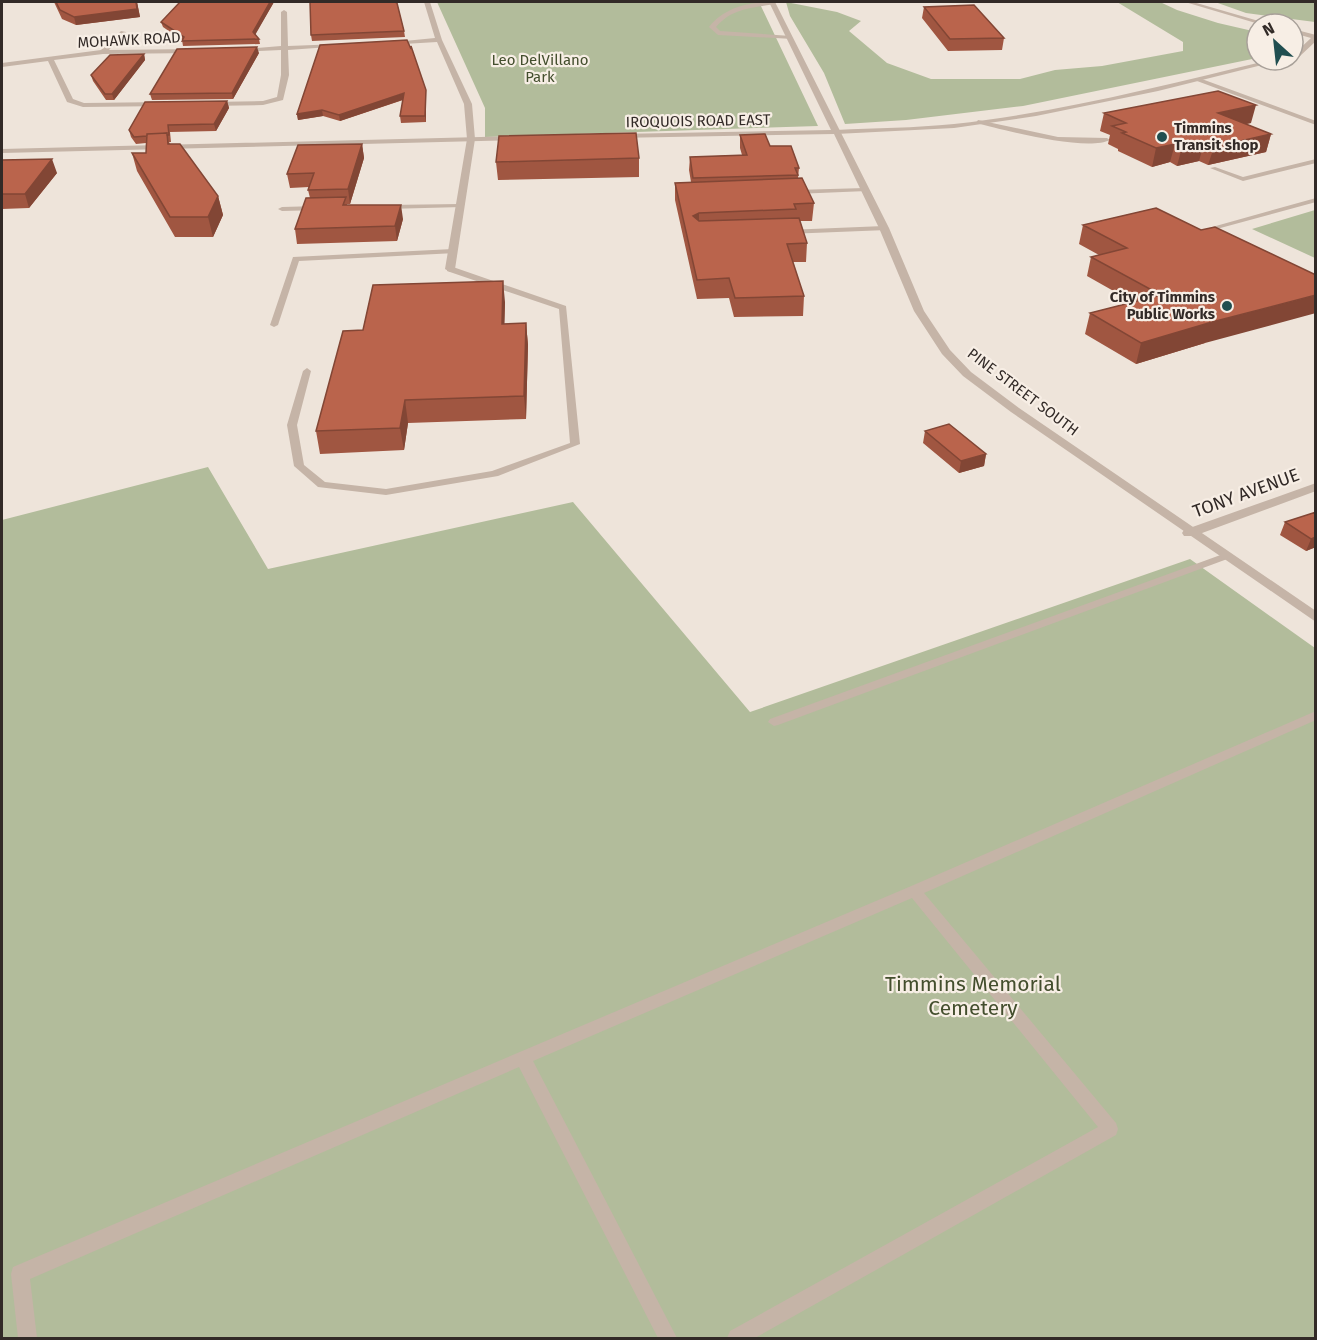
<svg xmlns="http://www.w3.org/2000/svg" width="1317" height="1340" viewBox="0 0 1317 1340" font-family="'Fira Sans',sans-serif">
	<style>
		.green { fill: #b2bc9b }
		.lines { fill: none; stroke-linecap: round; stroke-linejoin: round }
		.service { fill: #c5b4a7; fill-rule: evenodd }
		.minor { fill: #c5b4a7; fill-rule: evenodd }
		.tertiary { fill: #c5b4a7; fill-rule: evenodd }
		.wall { fill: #a05641 }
		.shaded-wall { fill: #824635 }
		.building { fill: #ba644c; stroke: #824635; stroke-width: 1.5 }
		.poi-dot { fill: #204e50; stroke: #f7eee5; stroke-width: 2 }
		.labels { text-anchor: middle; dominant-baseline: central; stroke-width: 4.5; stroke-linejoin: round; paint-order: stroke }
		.far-street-label { font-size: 15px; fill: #322a27; stroke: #f7eee5 }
		.far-park-label { font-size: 15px; fill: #434e2d; stroke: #f7eee5 }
		.far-poi-label { font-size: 15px; font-weight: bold; fill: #322a27; stroke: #f7eee5; text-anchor: start }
		.street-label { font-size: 18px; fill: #322a27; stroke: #f7eee5 }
		.near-park-label { font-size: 21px; fill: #434e2d; stroke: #f7eee5 }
	</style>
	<rect width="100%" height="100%" fill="#eee4da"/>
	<path class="green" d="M437,2H759L818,126L485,137V108Z
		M786,2L837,12L861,21L849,31L887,63L931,79H1020L1055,70L1102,66L1183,51V42L1117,2H1160L1177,10L1218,23L1257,32V58L1023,106L906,120L845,124L824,73L790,16Z
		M1215,2H1315V22L1246,13Z
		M1315,210V258L1252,229Z
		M208,467L268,569L573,502L750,712L1190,559L1315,648V1338H2V520Z"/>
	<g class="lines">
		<path class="service" d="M1199,78L1316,121V125L1197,81Z
			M978,120L1058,137L1107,138L1110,140C1086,152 1004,130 976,123Z
			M1316,159V163L1243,181L1210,168L1215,167L1243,177Z
			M865,188L868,190L867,191L795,194L792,192L795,190Z
			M1316,198V202L1202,233L1198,231Z
			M460,204L462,205V207L387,209L383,207L387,205Z
			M318,206H321V210L282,211L278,209L282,207Z
			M884,226L888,228L887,230L787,234L783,232L787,230Z
			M453,249L457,251L456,253L299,261L278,325L274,327L270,325L293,257Z
			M447,267H453L566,306L580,444L498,476L386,495L318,487L294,466L287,425L303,371L307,368L311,371L297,425L304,465L325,482L386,489L492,471L570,443L559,309L447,271Z
			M1226,553L1230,554L1231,556L1230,558L778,725L774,726L768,722L770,719Z
			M1316,711V720L924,893L1116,1123L1118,1129L1116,1135L755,1338H727L730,1331L1098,1127L912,898L533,1061L677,1338H658L519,1067L30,1279L37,1338H18L11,1274L13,1267L909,887Z"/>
		<path class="minor" d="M424,2H430L442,40L472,104L475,139L455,269L450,272L445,269L467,139L464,104L437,42L387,45L384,43L435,38Z
			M774,2L775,4C752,8 732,8 716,27L720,31L791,36L793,39L718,35L709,27C725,7 749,2 774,2Z
			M1185,2H1193L1269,24H1259Z
			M284,10L287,12L288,46L340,44L343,46L288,50L289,75L283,100L263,105L207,106V102H210L263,101L277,97L281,75V50L238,52L235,50L281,46V12Z
			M1293,29L1316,35V41L1299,57L1293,59V55L1311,38L1293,33Z
			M121,31L126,32L109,50L196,49L199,51L196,53L103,54L54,60L73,99L84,103L165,102H168V106L83,107L67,102L48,61L2,67V63L101,50Z
			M1270,60H1282L1158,91L1036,116L954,128L836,134L832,132L836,130C875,128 915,128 954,124C1061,112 1166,85 1270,60Z
			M1316,483V491L1194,536H1184L1182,533L1184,530Z"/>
		<path class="tertiary" d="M769,2H775L889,228L924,311L950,350L971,372L1019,408L1316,611V622L1011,412L963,376L942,354L914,311L879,228L834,134L614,138V134H617L831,130Z
			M518,136H521V140L2,153V149Z"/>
	</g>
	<path class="wall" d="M54,2H137L140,17L76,25L62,19Z
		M180,2H274L255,34L259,39L260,44L183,46L182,40L163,27L161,22Z
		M924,7L1004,38L1002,50L948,51L922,18Z
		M404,31L405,37L312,41L311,35Z
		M259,53L233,99L152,100L150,94Z
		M144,54L145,60L114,100H106L93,81L91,75Z
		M426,90V122L401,123L400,116L403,100L340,121L323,116L298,120L297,114Z
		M227,101L229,108L216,131L170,132L171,142H169L170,144L218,196L223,215L213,237H175L137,171L132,153H146V143L136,144L131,137L129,130Z
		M1104,113L1251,123L1245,124L1271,134L1266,152L1208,165L1199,161L1177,166L1170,162L1152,167L1118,151V149L1108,144L1110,135L1100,131Z
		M740,135L770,146L799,168L798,178L814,203L812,221H800L807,243L806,262H793L804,296L803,316L734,317L729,298L697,299L675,200V183L691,182L689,170L690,157L742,155L740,148Z
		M362,144L364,158L350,204H347V205L403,219L397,241L297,244L295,229L310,198L308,190L309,187L290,188L287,174Z
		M639,158V177L498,180L496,162Z
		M2,160L57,173L29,208L2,209Z
		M1156,208L1205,343L1136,364L1085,334L1090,313L1133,302L1087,276L1091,257L1099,255L1079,244L1083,225Z
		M505,302L504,324L526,323L528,345L526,419L408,423L404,450L320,454L316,431L363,330Z
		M925,431L986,454L984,466L959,473L923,443Z
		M1316,512V547L1306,551L1280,535L1285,522Z"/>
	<path class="shaded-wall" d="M137,2L140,17L76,25L74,17Z
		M270,2H274L254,37L253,32Z
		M257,47L259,53L233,99L232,93Z
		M144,54L145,60L114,100L112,94Z
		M426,90V122L425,116Z
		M404,93L405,99L340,121L339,115Z
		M227,101L229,108L216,131L214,124Z
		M1256,105L1251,123L1213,131L1218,113Z
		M322,110L323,116L298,120L297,114Z
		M1271,134L1266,152L1208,165L1214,147Z
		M1204,143L1199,161L1177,166L1182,147Z
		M362,144L364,158L350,204L348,189Z
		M1175,144L1170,162L1152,167L1156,148Z
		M52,159L57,173L29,208L25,194Z
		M218,196L223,215L213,237L208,217Z
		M401,205L403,219L397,241L395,226Z
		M699,213V231L693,216Z
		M503,281L505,302L504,346L502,324Z
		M1316,295V313L1205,343L1136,364L1141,343L1212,322Z
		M526,323L528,345L526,419L524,396Z
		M405,400L408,423L404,450L400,428Z
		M986,454L984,466L959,473L961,461Z
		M1316,537V547L1306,551L1311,539Z"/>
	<path class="building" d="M56,2H136L137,9L74,17L60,10Z
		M180,2H270L253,32L259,39L182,41L184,37L161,22Z
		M310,2H395L397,3L404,31L311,35Z
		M974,5L1004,38L950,39L924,7Z
		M407,40L411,49V46L426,90L425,116H400L404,93L339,115L322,110L297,114L320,45Z
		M257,47L232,93L150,94L177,49Z
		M144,54L112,94H105L91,75L110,55Z
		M1218,91L1256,105L1218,113L1271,134L1214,147L1204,143L1182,147L1175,144L1156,148L1122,133L1126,132L1112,126L1126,123L1104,113Z
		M227,101L214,124L168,125L169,135H167V133L147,134V136L134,137L129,130L145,102Z
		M167,133L168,144H180L218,196L208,217H170L132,153H146L147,134Z
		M636,133L639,158L496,162L499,136Z
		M765,134L770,146H791L799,168H795L798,175L693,178L690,157L747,155L740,135Z
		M362,144L348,189L308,190L314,173L287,174L298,145Z
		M52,159L25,194H2V160Z
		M802,178L814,203L794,204L796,209L699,213L693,216L699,221L799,218L807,243L787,244L804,296L735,298L729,278L697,280L675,183Z
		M346,197L343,205H401L395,226L295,229L306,198Z
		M1156,208L1201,230L1215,227L1316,275V295L1212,322L1141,343L1090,313L1161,295L1091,257L1127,248L1083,225Z
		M503,281L502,324L526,323L524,396L405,400L400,428L316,431L343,331L363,330L373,285Z
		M949,424L986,454L961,461L925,431Z
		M1316,512V537L1311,539L1285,522Z"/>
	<g class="poi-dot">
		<circle cx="1162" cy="137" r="6"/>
		<circle cx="1227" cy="306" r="6"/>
	</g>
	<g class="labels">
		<g class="far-street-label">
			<text transform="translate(129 40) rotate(-3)">MOHAWK ROAD</text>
			<text transform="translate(698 121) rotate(-1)">IROQUOIS ROAD EAST</text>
			<text transform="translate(1023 392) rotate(37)">PINE STREET SOUTH</text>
		</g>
		<g class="far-park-label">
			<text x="540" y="60">Leo DelVillano<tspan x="540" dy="17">Park</tspan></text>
		</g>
		<g class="far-poi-label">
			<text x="1174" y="128">Timmins<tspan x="1174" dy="17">Transit shop</tspan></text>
			<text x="1215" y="297" text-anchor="end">City of Timmins<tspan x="1215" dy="17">Public Works</tspan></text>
		</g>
		<g class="street-label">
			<text transform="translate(1246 493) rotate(-20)">TONY AVENUE</text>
		</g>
		<g class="near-park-label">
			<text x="973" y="984">Timmins Memorial<tspan x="973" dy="24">Cemetery</tspan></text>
		</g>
	</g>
	<rect width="1317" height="1340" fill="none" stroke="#322a27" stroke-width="6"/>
	<g transform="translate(1275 42) rotate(333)"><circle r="28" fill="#f7eee5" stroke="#a8a099" stroke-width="1.5"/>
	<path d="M0-4.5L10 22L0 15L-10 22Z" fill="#204e50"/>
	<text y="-9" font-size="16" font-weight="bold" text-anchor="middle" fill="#322a27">N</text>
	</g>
</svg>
